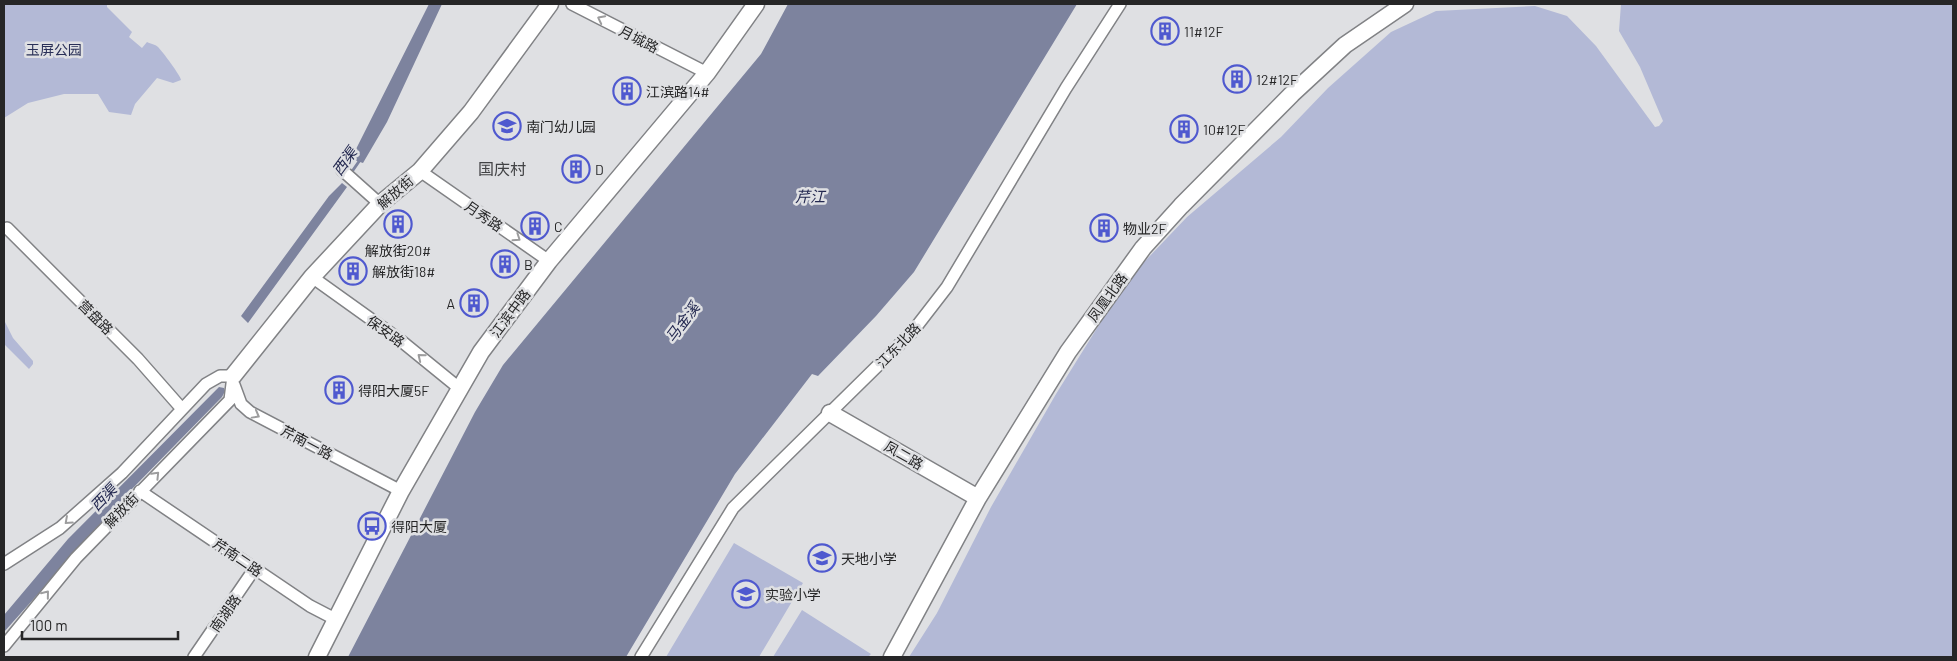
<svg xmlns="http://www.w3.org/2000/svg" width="1957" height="661" viewBox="0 0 1957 661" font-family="Barlow,'Noto Sans SC',sans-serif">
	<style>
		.green { fill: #b3b9d6 }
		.water { fill: #7d839e }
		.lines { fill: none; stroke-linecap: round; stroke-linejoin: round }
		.stream { stroke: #7d839e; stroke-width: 3 }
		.street-casing { stroke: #818285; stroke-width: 14 }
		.secondary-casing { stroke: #818285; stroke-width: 19 }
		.street { stroke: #fff; stroke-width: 11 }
		.secondary { stroke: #fff; stroke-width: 16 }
		.oneway { stroke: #9d9d9e }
		.labels { text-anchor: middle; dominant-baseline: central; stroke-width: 5; stroke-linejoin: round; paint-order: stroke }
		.poi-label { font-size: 14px; fill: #262627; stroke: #dfe0e3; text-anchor: start }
		.street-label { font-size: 14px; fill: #262627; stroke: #dfe0e3 }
		.park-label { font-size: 14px; fill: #2a3058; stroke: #dfe0e3 }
		.water-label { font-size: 15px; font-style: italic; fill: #232850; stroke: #dfe0e3 }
		.quarter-label { font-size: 16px; fill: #424345; stroke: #dfe0e3 }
	</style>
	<rect width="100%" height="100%" fill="#dfe0e3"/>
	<path class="green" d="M4,4H107V7L132,32L129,37L142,48L147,42C151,44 155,44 158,47C162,51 181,76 181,80L173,83L157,78L135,104L131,115L109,112L98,94H64L28,103L4,118Z
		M1621,4H1953V657H909L937,613L991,507L1056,394L1127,280L1187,217L1281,137L1328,88L1391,32L1436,11L1535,6L1567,16L1596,46L1655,127L1659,126L1663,121L1640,67L1619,31Z
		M4,320L13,338L33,361V364L29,369L4,344Z
		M734,543L803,583L759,657H666Z
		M802,610L871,654L868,657H773Z"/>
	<path class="water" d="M429,4H442L387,122L363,163L351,159Z
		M788,4H1077L914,272L876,316L818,376L812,374L735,474L626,657H348L475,412L503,365L761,54Z
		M342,183L347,187L248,323L241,316L329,196Z
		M219,387L224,388L225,391L222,397L131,490L4,632V615L68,539Z"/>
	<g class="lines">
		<path class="stream" d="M351,173L360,160"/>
		<g class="street-casing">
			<path id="street" d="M572,4L707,73
				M342,170L380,204
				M420,171L549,261
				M7,228L138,359L182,409
				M312,277L400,340L459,388
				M234,385L241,404L250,412L401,491
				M140,491L310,606L337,620
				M4,564L60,528L122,473L206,384L220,376H233
				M4,646L76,558L230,400L233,376
				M194,657L255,568
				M641,657L733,508L913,331L947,287L1066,88L1120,4"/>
		</g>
		<g class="secondary-casing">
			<path id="secondary" d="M233,376L312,277L380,204L420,171L471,112L550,4
				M830,413L978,498
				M317,657L401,491L481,352L549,261L707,73L756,4
				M892,657L978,498L1068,352L1143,248L1181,206L1292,94L1345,45L1405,4"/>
		</g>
		<use href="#street" class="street"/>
		<use href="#secondary" class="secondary"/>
	</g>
	<defs><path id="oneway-chevron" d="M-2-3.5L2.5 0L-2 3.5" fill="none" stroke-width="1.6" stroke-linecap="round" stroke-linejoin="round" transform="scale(1.25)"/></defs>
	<g class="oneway">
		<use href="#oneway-chevron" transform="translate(601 19) rotate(-153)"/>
		<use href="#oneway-chevron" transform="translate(517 238) rotate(34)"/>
		<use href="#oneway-chevron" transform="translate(421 357) rotate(-141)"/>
		<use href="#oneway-chevron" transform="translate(256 415) rotate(29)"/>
		<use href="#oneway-chevron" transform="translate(156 475) rotate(-46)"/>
		<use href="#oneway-chevron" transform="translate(68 521) rotate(138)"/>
		<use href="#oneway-chevron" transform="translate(46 594) rotate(-51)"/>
	</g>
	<defs>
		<g id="building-ring" transform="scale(1.4375)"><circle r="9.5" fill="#dfe0e3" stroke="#4f59cf" stroke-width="1.5"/><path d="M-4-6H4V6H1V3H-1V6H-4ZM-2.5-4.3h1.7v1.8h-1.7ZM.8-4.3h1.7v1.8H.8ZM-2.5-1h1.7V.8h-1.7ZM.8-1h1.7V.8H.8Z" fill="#4f59cf"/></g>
		<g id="school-ring" transform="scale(1.4375)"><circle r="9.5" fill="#dfe0e3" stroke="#4f59cf" stroke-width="1.5"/><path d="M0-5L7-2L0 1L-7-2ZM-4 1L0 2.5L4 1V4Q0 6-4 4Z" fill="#4f59cf"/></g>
		<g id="bus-ring" transform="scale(1.4375)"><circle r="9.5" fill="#dfe0e3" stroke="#4f59cf" stroke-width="1.5"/><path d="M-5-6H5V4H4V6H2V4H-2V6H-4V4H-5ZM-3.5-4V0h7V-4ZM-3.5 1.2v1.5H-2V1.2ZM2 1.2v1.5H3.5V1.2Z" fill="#4f59cf"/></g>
	</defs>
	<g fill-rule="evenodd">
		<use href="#building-ring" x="1165" y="31"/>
		<use href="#building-ring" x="1237" y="79"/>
		<use href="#building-ring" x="627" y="91"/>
		<use href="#school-ring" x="507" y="126"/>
		<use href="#building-ring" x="1184" y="129"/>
		<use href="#building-ring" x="576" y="169"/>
		<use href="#building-ring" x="398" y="224"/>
		<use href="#building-ring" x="535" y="226"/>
		<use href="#building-ring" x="1104" y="228"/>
		<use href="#building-ring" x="505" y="264"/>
		<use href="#building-ring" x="353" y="271"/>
		<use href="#building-ring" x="474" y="303"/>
		<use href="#building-ring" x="339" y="390"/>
		<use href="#bus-ring" x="372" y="526"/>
		<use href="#school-ring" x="822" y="558"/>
		<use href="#school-ring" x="746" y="594"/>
	</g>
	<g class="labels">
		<g class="poi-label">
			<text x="1184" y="31">11#12F</text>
			<text x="1256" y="79">12#12F</text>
			<text x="646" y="91">江滨路14#</text>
			<text x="526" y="126">南门幼儿园</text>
			<text x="1203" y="129">10#12F</text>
			<text x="595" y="169">D</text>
			<text x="554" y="226">C</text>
			<text x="1123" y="228">物业2F</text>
			<text x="398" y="250" text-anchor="middle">解放街20#</text>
			<text x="524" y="264">B</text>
			<text x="372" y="271">解放街18#</text>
			<text x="455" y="303" text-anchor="end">A</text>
			<text x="358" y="390">得阳大厦5F</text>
			<text x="391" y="526">得阳大厦</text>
			<text x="841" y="558">天地小学</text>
			<text x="765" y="594">实验小学</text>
		</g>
		<g class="street-label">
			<text transform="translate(639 39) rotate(27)">月城路</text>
			<text transform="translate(395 192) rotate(-41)">解放街</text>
			<text transform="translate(484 216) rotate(34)">月秀路</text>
			<text transform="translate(1107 297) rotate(-54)">凤凰北路</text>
			<text transform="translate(510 313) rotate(-53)">江滨中路</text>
			<text transform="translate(96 317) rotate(45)">营盘路</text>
			<text transform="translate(386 331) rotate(36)">保安路</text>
			<text transform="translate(898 345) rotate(-46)">江东北路</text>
			<text transform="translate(307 442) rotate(28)">芹南一路</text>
			<text transform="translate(904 455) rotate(30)">凤二路</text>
			<text transform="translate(121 510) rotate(-46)">解放街</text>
			<text transform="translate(238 557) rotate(34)">芹南二路</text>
			<text transform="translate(225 613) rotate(-55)">南湖路</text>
		</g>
		<g class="park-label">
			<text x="54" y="49">玉屏公园</text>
		</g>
		<g class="water-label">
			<text transform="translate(344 161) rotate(-54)">西渠</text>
			<text x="810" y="196">芹江</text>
			<text transform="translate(682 322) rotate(-53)">马金溪</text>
			<text transform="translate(103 497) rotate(-46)">西渠</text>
		</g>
		<g class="quarter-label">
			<text x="502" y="168">国庆村</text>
		</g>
	</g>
	<rect width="1957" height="661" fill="none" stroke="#262627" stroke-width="10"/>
	<path d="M22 631v8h156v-8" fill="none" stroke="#262627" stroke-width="2.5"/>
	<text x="30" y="631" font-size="15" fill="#262627" stroke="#dfe0e3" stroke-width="4" paint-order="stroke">100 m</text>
</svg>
